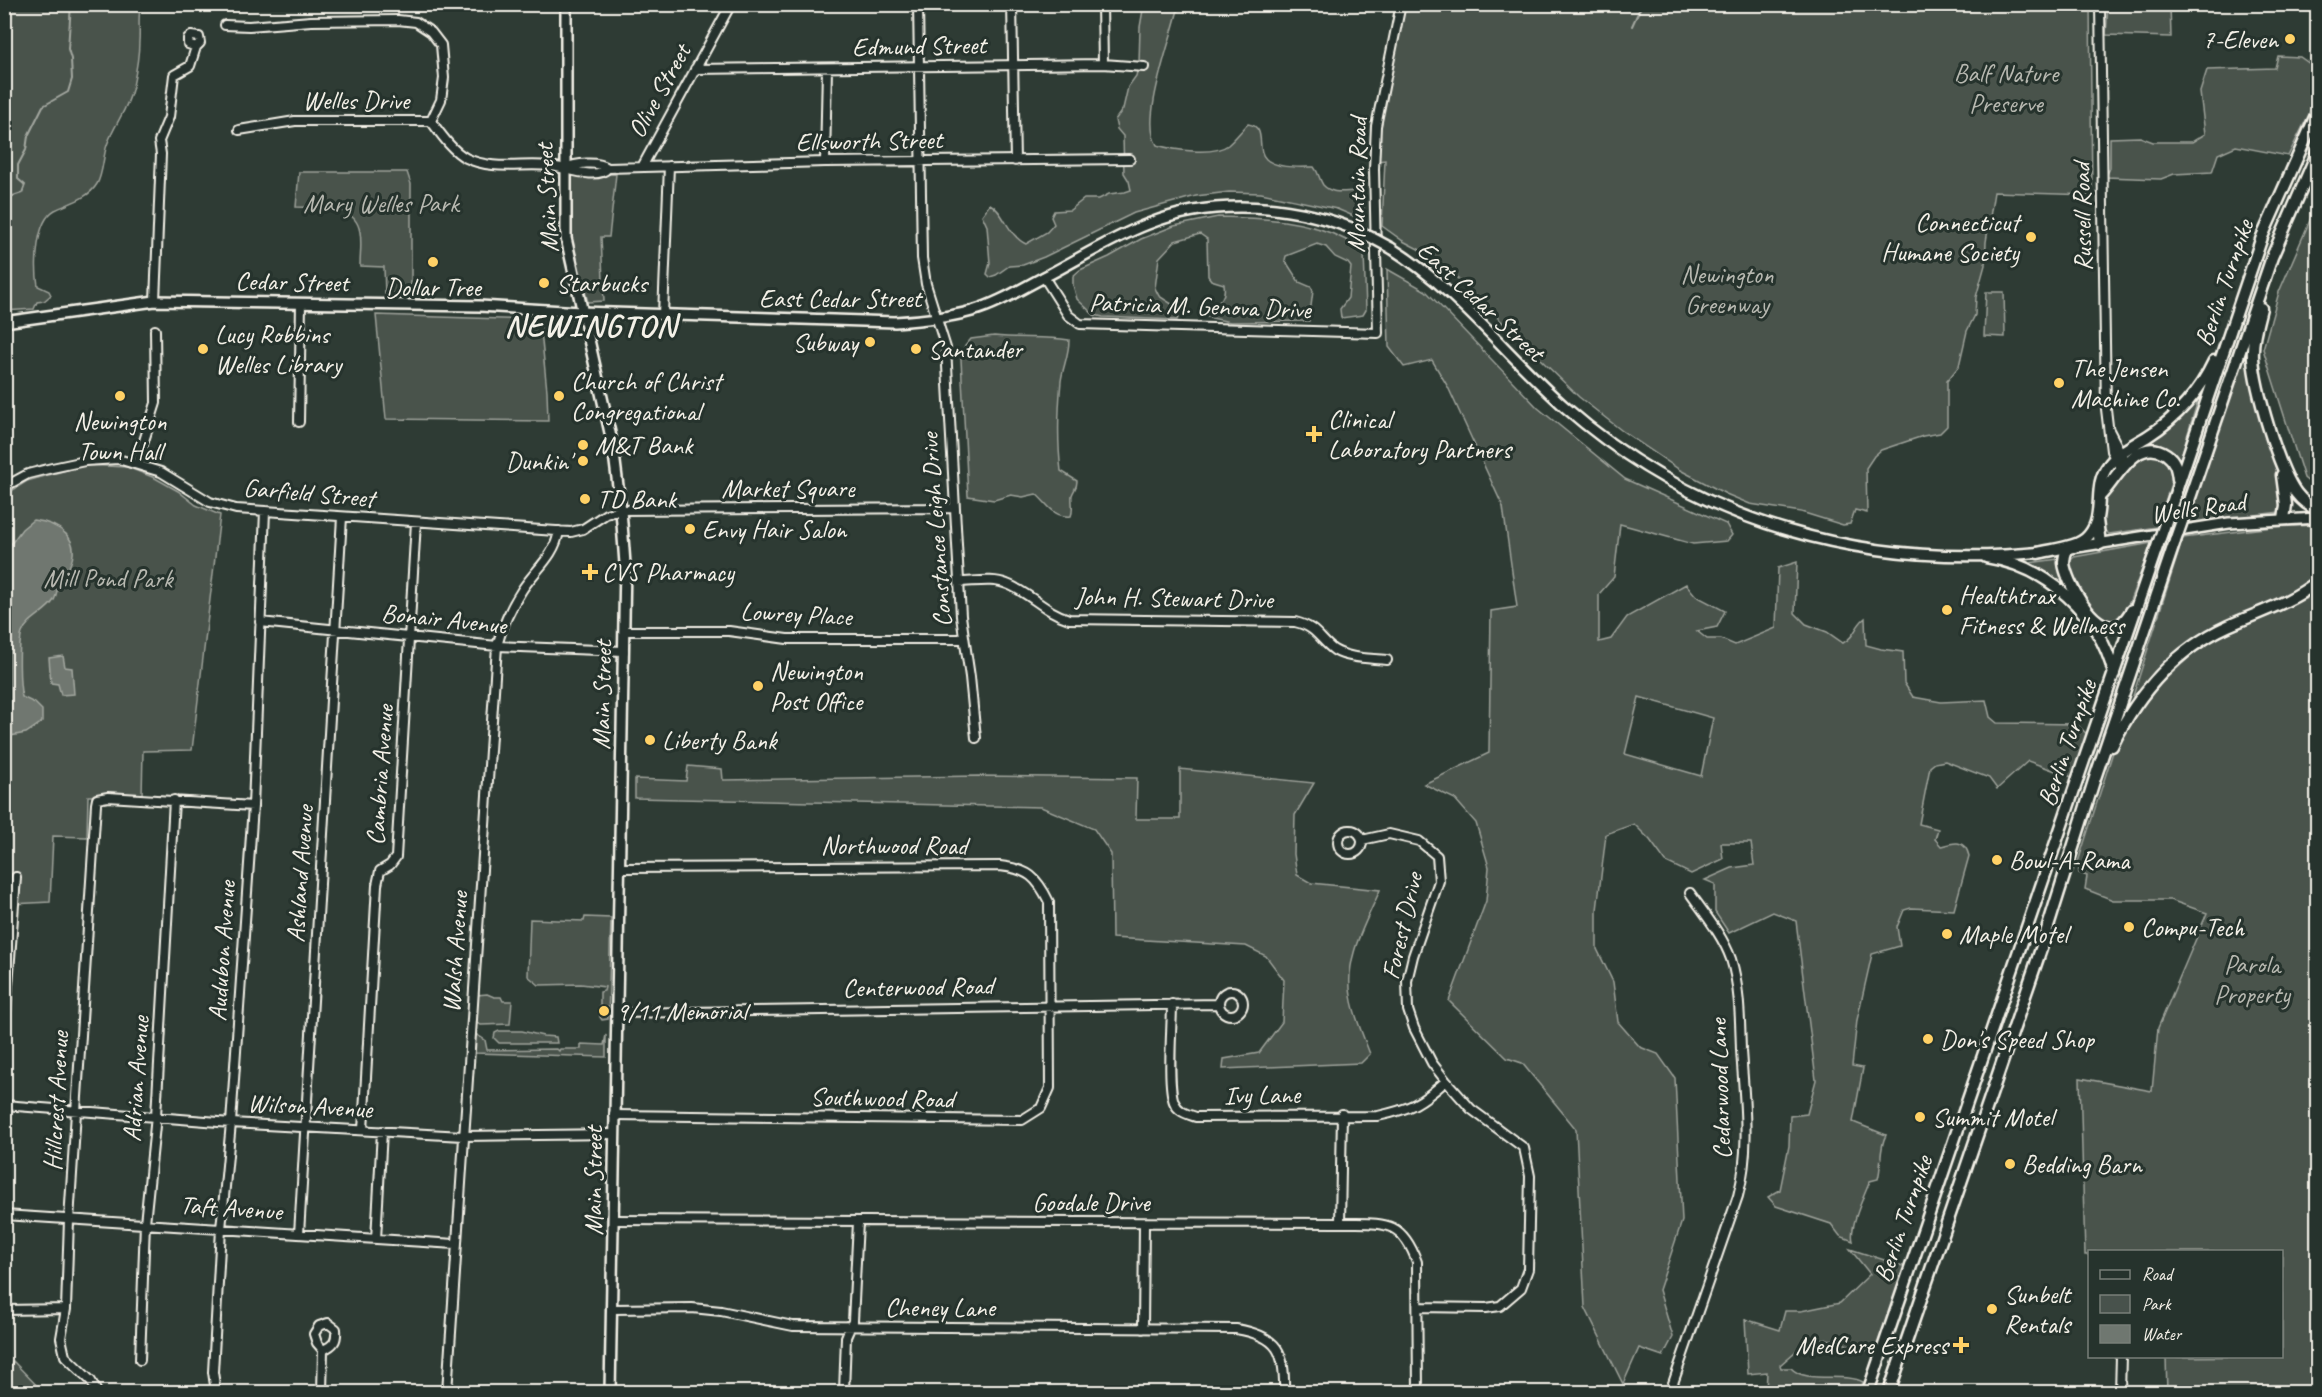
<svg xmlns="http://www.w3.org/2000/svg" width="2322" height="1397" viewBox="0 0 2322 1397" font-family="Caveat,sans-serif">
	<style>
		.green { fill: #48524c; stroke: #9ea29a; stroke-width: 1.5; fill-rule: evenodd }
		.water { fill: #6f7770; stroke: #a4a8a0; stroke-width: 1.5 }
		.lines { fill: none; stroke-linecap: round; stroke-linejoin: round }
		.stream { stroke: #a4a8a0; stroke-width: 2 }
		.minor-casing { stroke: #f4f1e8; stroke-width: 12 }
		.major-casing { stroke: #f4f1e8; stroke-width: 14 }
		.highway-casing { stroke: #f4f1e8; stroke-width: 15 }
		.minor { stroke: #26332d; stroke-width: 8 }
		.major { stroke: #26332d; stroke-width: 9 }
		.highway { stroke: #26332d; stroke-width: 10 }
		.major-bridge-casing { stroke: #f4f1e8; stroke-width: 14; stroke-linecap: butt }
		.highway-bridge-casing { stroke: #f4f1e8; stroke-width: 15; stroke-linecap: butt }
		.major-bridge { stroke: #26332d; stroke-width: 9 }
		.highway-bridge { stroke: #26332d; stroke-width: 10 }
		.poi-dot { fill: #ffd166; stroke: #26332d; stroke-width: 2 }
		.labels { text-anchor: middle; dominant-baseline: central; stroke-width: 6; stroke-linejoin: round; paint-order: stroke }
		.poi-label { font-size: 26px; fill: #f4f1e8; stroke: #26332d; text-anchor: start }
		.street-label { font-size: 26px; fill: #f4f1e8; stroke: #26332d }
		.park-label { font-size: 26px; fill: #b8b9b1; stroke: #26332d }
		.district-label { font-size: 32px; font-weight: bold; letter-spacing: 1.5px; fill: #f4f1e8; stroke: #26332d }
	</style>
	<rect width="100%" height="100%" fill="#2e3b34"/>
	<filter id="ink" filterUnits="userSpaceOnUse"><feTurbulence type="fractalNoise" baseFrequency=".0167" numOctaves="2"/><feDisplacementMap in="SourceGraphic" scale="12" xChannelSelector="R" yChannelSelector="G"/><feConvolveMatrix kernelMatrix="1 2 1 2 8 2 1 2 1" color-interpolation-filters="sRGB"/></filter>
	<g filter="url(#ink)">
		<path class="green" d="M1144,4L1179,5C1173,36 1139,120 1157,145C1173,150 1214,156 1228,145C1235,139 1241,131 1248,124C1268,127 1255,149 1266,159C1277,169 1300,167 1314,167C1319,173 1319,179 1323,185C1334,197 1350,189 1362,192L1364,200L1363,217L1358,218L1337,209L1261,193L1229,192L1196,196L1134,213L1044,257L1023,265L1009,266L996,275L990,277L987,274L990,263L987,226L982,215L990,204C1004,211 1008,236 1026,244L1047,232L1054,224L1051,217L1054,211L1070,210L1084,199H1099L1109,194L1125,192L1131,190L1129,181L1124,173L1123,136L1117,129L1115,120L1123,109L1128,87L1136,76L1139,64L1140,27Z
			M12,5H147L140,9C138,19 140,31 139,41C139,56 136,72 133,86C128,110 114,124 107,145C103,156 103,174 97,184C88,199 69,203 55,210C35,221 35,267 38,286L49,291L51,295L44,301L37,302L34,309L4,311V53L11,37Z
			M1404,5H2090L2092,195L1994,192L1986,242L1985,265L1976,297L1975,315L1967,331L1959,366L1947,381V426L1940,433L1923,436L1881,450L1874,456L1866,468L1867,513L1855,510L1850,524L1843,525L1801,512L1750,504L1726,494L1680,470L1621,430L1579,397L1455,276L1428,254L1403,241L1382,226L1385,160L1377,161L1378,128Z
			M2108,5H2170L2171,37L2106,35Z
			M2278,56L2300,57L2310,64H2317V98L2288,156L2236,146L2218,154L2212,172L2174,174L2161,179L2106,177L2110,168V138L2140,137L2153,142H2192L2205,134L2200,92L2207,70L2275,68Z
			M299,172H407L411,184V293L385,294L384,267L360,266C360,255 362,243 360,232C355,203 320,208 296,207Z
			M616,174L609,237H601L604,301L588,302L570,240L568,177L575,175Z
			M2317,210H2318L2317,489L2304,478L2263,349L2279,292L2314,211Z
			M1218,217C1262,218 1307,219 1346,240C1354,244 1362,245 1364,253L1366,310L1363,315L1341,318L1340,309L1348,298L1351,267L1348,263L1335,257L1326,247L1317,244L1286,256L1285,260L1299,282L1311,287L1313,291L1309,321L1230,322L1207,317V308L1209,305C1221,304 1226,296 1224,284L1211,280L1208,276L1207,239L1200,234L1175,241L1159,258L1155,288L1159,296L1178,308L1179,316L1177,320L1103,317L1094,315L1077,299L1073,285V276L1080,270L1109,257L1141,239L1174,226Z
			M1387,269L1426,291L1538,408L1625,479L1726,524L1732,535L1727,541L1693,544L1620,524L1614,577L1599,594V642L1611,639L1627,617L1686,584L1696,596L1725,611L1717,627L1697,631L1707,639H1721L1735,645L1776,628L1778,568L1797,562L1795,613L1806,624L1827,632L1843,643C1856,636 1854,627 1865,618L1866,645L1881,649L1903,652L1904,683L1913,697L1941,702L1986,700L1990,717L1997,723L2076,724L2087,734L2072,777L2028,761L1997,789L1989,778L1945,761L1935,763L1930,767L1919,824L1938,829L1935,839L1941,846C1955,842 1965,839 1969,856L1954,910L1911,908L1904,910L1897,927L1900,946L1872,954L1857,1020L1852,1066L1863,1068L1853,1122L1886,1135C1879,1147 1882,1165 1878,1179L1870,1181C1864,1196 1849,1227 1853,1241L1840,1236L1831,1224L1776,1206L1768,1197L1780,1190L1789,1146L1790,1116L1807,1114L1816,1080L1796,921L1773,912L1729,933L1715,912V884L1705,880L1732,868L1754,865L1751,843H1721L1723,859L1691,874L1666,862L1650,840L1634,824L1606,834L1597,910V949L1613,982L1618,1022L1640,1047L1658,1054L1675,1078L1682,1221L1659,1290L1673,1337L1663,1356L1639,1348L1623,1384L1585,1307L1576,1129L1522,1063L1507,1058L1449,1001L1486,901L1489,867L1476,823L1455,799L1424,784L1489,753L1491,611L1517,607L1503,507L1448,387L1432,360L1404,367L1389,347ZM1639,697L1713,718L1701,776L1625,754Z
			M1986,292H2004L2005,337L1984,336Z
			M376,315L536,320L540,321L547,391L548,421L386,419Z
			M2251,331V344L2281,478L2283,502L2280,512L2188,523Z
			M994,336C1019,339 1044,336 1069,340C1069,355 1063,366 1061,381C1058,413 1057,439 1061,471L1077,481C1077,488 1074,489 1072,495C1071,503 1074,509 1071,516C1053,518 1048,504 1036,494L1023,497L1011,495L994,500L968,496L961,359L965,346L971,339Z
			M2198,400L2179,463L2168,451L2126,458V454Z
			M2154,454L2170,461L2173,477L2157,527L2109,534L2104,530C2094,498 2124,462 2154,454Z
			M85,465L127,467L155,478L178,491L196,505L220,515L192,750L143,751L142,795L88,796L87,837L53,836L50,902L12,904L5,1000V495L27,481Z
			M2317,525V576L2305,585L2175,657L2132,699L2183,538L2273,527Z
			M2152,543L2124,616L2114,622C2092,622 2073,581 2069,562L2074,557Z
			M2058,559L2060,561L2080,603L2029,566V563Z
			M2317,590V1392H2167L2166,1357L2282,1356V1252H2090L2089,1255H2085L2080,1078L2152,1091L2158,1028L2207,913L2170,900H2113L2085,889L2087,876L2079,873L2078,862L2114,749L2141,706L2159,685L2195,652L2219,637L2309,597Z
			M688,766L722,769L723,780L979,776L1137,778L1136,819H1180V769L1314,783L1295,815L1294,854L1297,875L1311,883L1380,890C1366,923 1344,958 1351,996C1354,1016 1363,1035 1370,1054L1361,1063L1223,1069L1224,1059L1259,1053L1282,1022L1284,980L1266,956L1246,946L1112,938L1111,854L1094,829L1041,807L635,798V779L686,781Z
			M585,917L611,918L608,1019L602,1020L600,1017V992L604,991L605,987L581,984L539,985L528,976L530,919L584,921Z
			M487,994L494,997H501L503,1001H512L510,1024L481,1025L476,1023L477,995Z
			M499,1031H522L543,1036L556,1037L557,1043H499L494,1038L495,1033Z
			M477,1035L485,1040L487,1050L557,1049L559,1051L560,1049H581V1044L604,1045L606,1035V1057L474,1053L475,1037Z
			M1850,1249L1906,1267L1877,1346L1865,1351L1834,1340L1811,1338L1780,1365L1781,1368H1791C1805,1384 1845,1372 1863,1382L1859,1392H1766L1767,1372L1748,1374L1745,1319L1780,1330L1785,1311H1801L1840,1303L1870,1274Z
			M13,1361L43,1392H5V1378Z"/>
		<path class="water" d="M33,520C59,523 83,539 69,567C66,573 61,577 59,583C57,588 57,595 54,600C46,613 28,618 22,633C18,645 19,685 22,697L35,703L42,710V722L26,733L5,737V552L22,529Z
			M63,656L65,667L72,668L74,694L61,695L58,684L51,683L49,658Z"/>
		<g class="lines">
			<path class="stream" d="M1632,26L1642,4
				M4,199L22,193L25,185L18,179V165L26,150L28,136L43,106L68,92L72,79L71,59L68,49L71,4"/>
			<g class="minor-casing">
				<path id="minor" d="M918,4L922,258L926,284L946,348L961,616L970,677L976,738
					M1012,4L1015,161
					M1102,4L1103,64
					M2100,4L2106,409L2111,451L2121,468
					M225,25L249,26L311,21L398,20L416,22L431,32L441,45L444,78L441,100L431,121
					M695,69L1103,64L1144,67
					M239,130L295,121H431C440,133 452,151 466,158C493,171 521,163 550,166C564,167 597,181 608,168
					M825,162L827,68
					M642,167L731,4
					M565,168C576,163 598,161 608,168L825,162L1130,159
					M1044,277L1068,315L1080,324L1378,333L1374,169L1376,126L1401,4
					M155,301L161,154L159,141L169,117L174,75L190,66L196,47L200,43L199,37L191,36L188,38V44L196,47
					M663,315L669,166
					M299,422L301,303
					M2109,430L2126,463
					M137,463L156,403L155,330
					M4,487L28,474L52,468L85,461L118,459L161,472L210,502L236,509L571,532L583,529L606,514L621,510L955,508
					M959,582C974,582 993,578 1007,584C1030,593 1045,612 1069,619L1295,622C1317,627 1319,639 1334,650C1349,659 1370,658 1387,660
					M260,622L497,646L624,651
					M625,631H729L787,639H964
					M1338 842a12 12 0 1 1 24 0a12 12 0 1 1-24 0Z
					M1362,840L1389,834L1419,841L1437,856L1439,881L1413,956L1407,981L1408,1010L1414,1028L1432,1063L1446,1081L1471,1109L1524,1148L1530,1176L1528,1269L1521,1288L1500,1306L1486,1308L1418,1307
					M1219 1003a12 12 0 1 1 24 0a12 12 0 1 1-24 0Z
					M1172,1004C1172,1026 1167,1084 1174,1102C1178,1112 1187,1114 1196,1117L1378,1116C1411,1109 1421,1103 1446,1081
					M618,1013L1219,1004
					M4,1040L16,877
					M4,1105L231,1123L463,1136L614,1134
					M614,1115L1022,1120L1041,1108L1050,1088L1049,902C1037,877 1028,869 1000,866L619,868
					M363,1130L377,885L380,871L390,865L396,857L416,522
					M4,1215L455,1244
					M614,1220L1340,1223C1381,1224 1401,1217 1417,1262L1418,1392
					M1340,1223L1342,1114
					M299,1234L342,517
					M376,1239L382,1131
					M613,1309L692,1308L721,1311L793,1326L1236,1329C1279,1336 1285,1352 1284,1392
					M4,1310L66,1309
					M1143,1329L1144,1224
					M140,1360L145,1223L156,1116L174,800
					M97,1392L91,1381L65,1356L61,1338L66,1309L69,1220L96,804L97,799L108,797L253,806
					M216,1392L213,1372L221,1229L231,1123L253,806L265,511
					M322,1392L323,1350L317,1343L314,1334L319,1326L328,1323L336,1329C337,1341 334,1345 323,1350
					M447,1392L497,646C502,627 511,607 522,590C535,570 555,556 559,531
					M844,1392L846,1337L853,1321L858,1222
					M1670,1392L1738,1196C1751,1148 1744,1099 1741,1050C1740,1020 1740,988 1731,959C1723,936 1704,913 1690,893
					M2120,1392L2121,1356"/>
			</g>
			<g class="major-casing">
				<path id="major" d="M566,4V238L613,446L621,510L625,564L610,1392
					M1391,248C1458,290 1506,355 1565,407C1700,525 1867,570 2043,552
					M4,322L155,301L480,306L581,312L895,322C921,320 947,318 972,311C1000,303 1024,287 1050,274C1082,257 1114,237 1148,224C1215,197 1296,204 1361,232
					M2071,548L2229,523L2318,518"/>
			</g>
			<g class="highway-casing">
				<path id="highway" d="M2261,308C2257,324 2252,340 2253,358C2255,388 2278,468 2296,493C2302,501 2309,506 2318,510
					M2282,475L2286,505L2284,519
					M2100,496C2116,480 2136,435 2166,454C2175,460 2177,469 2178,479
					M2097,520L2100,544
					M2182,521L2272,257L2318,151
					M2165,524L2262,237L2318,111
					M2067,549C2065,554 2064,558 2064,563C2066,581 2093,633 2116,626C2124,624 2128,616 2132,610
					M2038,553C2053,549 2079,548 2089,535C2106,515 2092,486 2108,466C2118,452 2134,445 2148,436C2178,417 2199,393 2214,361
					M1986,557C2047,566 2099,613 2114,674
					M2112,746C2137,695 2175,650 2228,626C2259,612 2291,603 2318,581
					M1868,1392L2158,544
					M1889,1392L2041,949L2094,781L2175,541"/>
			</g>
			<use href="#minor" class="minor"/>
			<use href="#major" class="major"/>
			<use href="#highway" class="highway"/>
			<g class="major-bridge-casing">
				<path id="major-bridge" d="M1361,232L1391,248"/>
			</g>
			<g class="highway-bridge-casing">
				<path id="highway-bridge" d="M2175,541L2182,521
					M2158,544L2165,524"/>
			</g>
			<use href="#major-bridge" class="major-bridge"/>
			<use href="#highway-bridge" class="highway-bridge"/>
		</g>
	</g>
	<g class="poi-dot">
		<circle cx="2290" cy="39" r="6"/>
		<circle cx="2031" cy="237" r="6"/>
		<circle cx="433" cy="262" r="6"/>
		<circle cx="544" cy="283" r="6"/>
		<circle cx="870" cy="342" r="6"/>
		<circle cx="203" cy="349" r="6"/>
		<circle cx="916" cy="349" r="6"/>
		<circle cx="2059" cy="383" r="6"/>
		<circle cx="120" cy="396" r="6"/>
		<circle cx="559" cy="396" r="6"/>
		<path d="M1311 425h6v6h6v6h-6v6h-6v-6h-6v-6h6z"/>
		<circle cx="583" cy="445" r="6"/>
		<circle cx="583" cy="461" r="6"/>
		<circle cx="585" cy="499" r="6"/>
		<circle cx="690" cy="529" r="6"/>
		<path d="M587 563h6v6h6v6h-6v6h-6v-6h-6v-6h6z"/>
		<circle cx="1947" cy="610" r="6"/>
		<circle cx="758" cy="686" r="6"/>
		<circle cx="650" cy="740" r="6"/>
		<circle cx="1997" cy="860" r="6"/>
		<circle cx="2129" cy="927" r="6"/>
		<circle cx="1947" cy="934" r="6"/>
		<circle cx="604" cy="1011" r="6"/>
		<circle cx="1928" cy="1039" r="6"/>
		<circle cx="1920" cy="1117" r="6"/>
		<circle cx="2010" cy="1164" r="6"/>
		<circle cx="1992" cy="1309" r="6"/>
		<path d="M1958 1336h6v6h6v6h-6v6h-6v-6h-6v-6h6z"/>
	</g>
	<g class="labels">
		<g class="poi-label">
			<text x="2278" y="39" text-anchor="end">7-Eleven</text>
			<text x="2019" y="222" text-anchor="end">Connecticut<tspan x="2019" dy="30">Humane Society</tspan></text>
			<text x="556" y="283">Starbucks</text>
			<text x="433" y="287" text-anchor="middle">Dollar Tree</text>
			<text x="215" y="334">Lucy Robbins<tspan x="215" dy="30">Welles Library</tspan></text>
			<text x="858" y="342" text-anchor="end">Subway</text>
			<text x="928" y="349">Santander</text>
			<text x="2071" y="368">The Jensen<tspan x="2071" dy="30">Machine Co.</tspan></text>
			<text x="571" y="381">Church of Christ<tspan x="571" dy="30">Congregational</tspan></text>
			<text x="1328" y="419">Clinical<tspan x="1328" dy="30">Laboratory Partners</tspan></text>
			<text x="120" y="421" text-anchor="middle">Newington<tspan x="120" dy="30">Town Hall</tspan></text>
			<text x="595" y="445">M&amp;T Bank</text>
			<text x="571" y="461" text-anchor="end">Dunkin'</text>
			<text x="597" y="499">TD Bank</text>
			<text x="702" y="529">Envy Hair Salon</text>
			<text x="602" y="572">CVS Pharmacy</text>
			<text x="1959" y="595">Healthtrax<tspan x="1959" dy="30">Fitness &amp; Wellness</tspan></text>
			<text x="770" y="671">Newington<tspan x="770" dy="30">Post Office</tspan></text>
			<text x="662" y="740">Liberty Bank</text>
			<text x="2009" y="860">Bowl-A-Rama</text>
			<text x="2141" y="927">Compu-Tech</text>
			<text x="1959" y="934">Maple Motel</text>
			<text x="616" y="1011">9/11 Memorial</text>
			<text x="1940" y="1039">Don's Speed Shop</text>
			<text x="1932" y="1117">Summit Motel</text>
			<text x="2022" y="1164">Bedding Barn</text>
			<text x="2004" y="1294">Sunbelt<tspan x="2004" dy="30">Rentals</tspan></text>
			<text x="1948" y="1345" text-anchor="end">MedCare Express</text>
		</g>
		<g class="street-label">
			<text transform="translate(919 46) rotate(-1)">Edmund Street</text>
			<text transform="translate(659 91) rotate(-61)">Olive Street</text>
			<text x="356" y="100">Welles Drive</text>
			<text transform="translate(869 141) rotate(-1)">Ellsworth Street</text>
			<text transform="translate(1357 185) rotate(-89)">Mountain Road</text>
			<text transform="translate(547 198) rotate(-93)">Main Street</text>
			<text transform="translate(2082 217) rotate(-91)">Russell Road</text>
			<text transform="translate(292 282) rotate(1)">Cedar Street</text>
			<text transform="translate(2224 283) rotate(-71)">Berlin Turnpike</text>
			<text x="840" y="298">East Cedar Street</text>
			<text transform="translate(1481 301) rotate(43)">East Cedar Street</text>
			<text transform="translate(1200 306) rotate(2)">Patricia M. Genova Drive</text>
			<text x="788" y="488">Market Square</text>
			<text transform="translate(309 493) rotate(5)">Garfield Street</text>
			<text transform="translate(2198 508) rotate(-8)">Wells Road</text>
			<text transform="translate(936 530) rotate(-94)">Constance Leigh Drive</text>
			<text transform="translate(1174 598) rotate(1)">John H. Stewart Drive</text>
			<text transform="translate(796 614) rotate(3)">Lowrey Place</text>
			<text transform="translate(444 619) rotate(6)">Bonair Avenue</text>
			<text transform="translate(602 695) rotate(-89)">Main Street</text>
			<text transform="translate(2067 743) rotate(-71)">Berlin Turnpike</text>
			<text transform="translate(380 775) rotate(-86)">Cambria Avenue</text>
			<text x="894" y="845">Northwood Road</text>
			<text transform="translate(300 874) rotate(-86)">Ashland Avenue</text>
			<text transform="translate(1402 926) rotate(-77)">Forest Drive</text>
			<text transform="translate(222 951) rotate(-86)">Audubon Avenue</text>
			<text transform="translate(455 952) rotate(-86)">Walsh Avenue</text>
			<text transform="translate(918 987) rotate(-1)">Centerwood Road</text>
			<text transform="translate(136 1079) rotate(-86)">Adrian Avenue</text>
			<text transform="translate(1720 1089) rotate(-92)">Cedarwood Lane</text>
			<text transform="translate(1262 1095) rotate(-1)">Ivy Lane</text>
			<text transform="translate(882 1098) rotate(1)">Southwood Road</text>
			<text transform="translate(56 1101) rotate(-87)">Hillcrest Avenue</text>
			<text transform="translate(310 1106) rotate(3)">Wilson Avenue</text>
			<text transform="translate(593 1181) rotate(-90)">Main Street</text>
			<text x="1091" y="1202">Goodale Drive</text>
			<text transform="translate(231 1208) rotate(4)">Taft Avenue</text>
			<text transform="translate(1903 1219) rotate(-71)">Berlin Turnpike</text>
			<text x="940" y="1307">Cheney Lane</text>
		</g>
		<g class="park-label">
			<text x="2006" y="73">Balf Nature<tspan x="2006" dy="30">Preserve</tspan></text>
			<text x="381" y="203">Mary Welles Park</text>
			<text x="1727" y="274">Newington<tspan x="1727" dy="30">Greenway</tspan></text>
			<text x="108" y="578">Mill Pond Park</text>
			<text x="2252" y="964">Parola<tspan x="2252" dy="30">Property</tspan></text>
		</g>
		<g class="district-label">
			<text x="591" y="325">NEWINGTON</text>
		</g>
	</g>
	<rect width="2322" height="1397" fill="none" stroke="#26332d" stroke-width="24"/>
	<rect x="12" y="12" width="2298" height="1373" fill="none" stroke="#f4f1e8" stroke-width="2" filter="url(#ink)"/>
	<rect x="2088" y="1250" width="195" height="108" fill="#26332d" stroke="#787f78" stroke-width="1.5"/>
	<rect x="2100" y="1270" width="30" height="9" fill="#26332d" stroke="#787f78" stroke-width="1.5"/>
	<text x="2142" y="1280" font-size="18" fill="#f4f1e8">Road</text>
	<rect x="2100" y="1295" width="30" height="18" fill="#48524c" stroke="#787f78" stroke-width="1.5"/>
	<text x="2142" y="1310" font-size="18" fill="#f4f1e8">Park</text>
	<rect x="2100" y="1325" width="30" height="18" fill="#6f7770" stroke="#787f78" stroke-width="1.5"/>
	<text x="2142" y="1340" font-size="18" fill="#f4f1e8">Water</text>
</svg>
